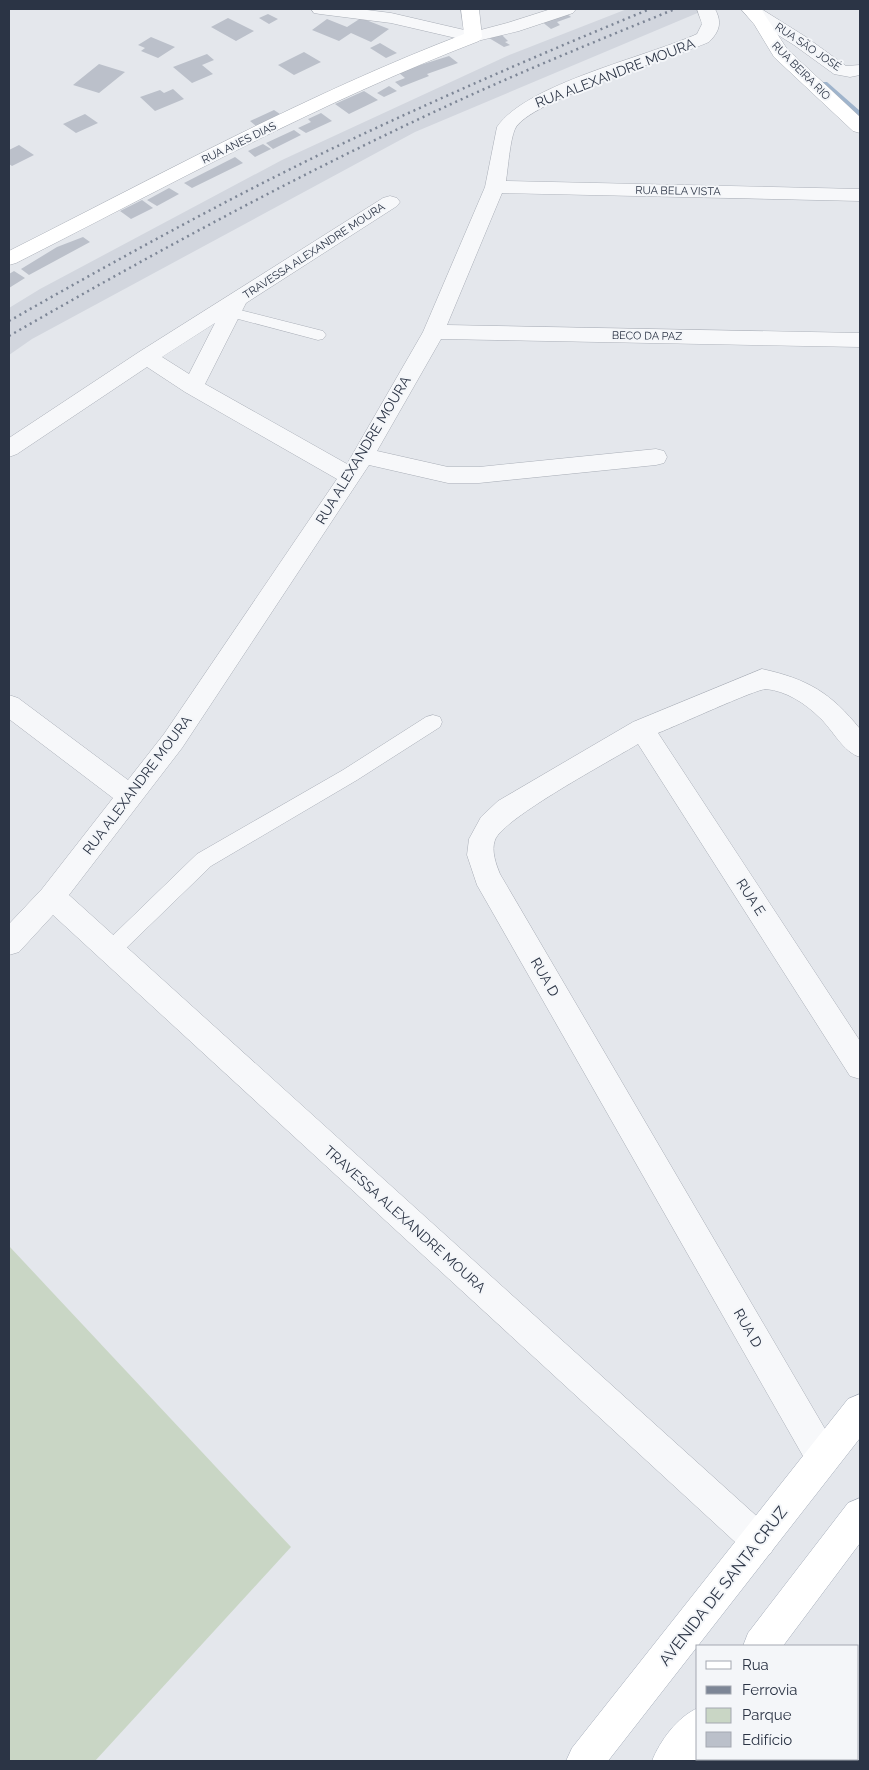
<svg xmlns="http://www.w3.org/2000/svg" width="869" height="1770" viewBox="0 0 869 1770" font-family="Raleway,sans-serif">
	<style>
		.built { fill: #d2d6de }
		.green { fill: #c9d6c5 }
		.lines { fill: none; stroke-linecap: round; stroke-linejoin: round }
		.stream { fill: #9fb4cc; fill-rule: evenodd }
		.building { fill: #bbc0ca }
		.lane-casing { stroke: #a9aeb7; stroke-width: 1 }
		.street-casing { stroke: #a9aeb7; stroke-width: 1 }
		.secondary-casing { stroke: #a9aeb7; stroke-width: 1 }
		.primary-casing { stroke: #a3abb8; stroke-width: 1 }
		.path { stroke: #c2c5cb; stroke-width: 4; stroke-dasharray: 4.5 4.5; stroke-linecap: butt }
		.lane { fill: #f7f8fa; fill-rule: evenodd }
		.street { fill: #f7f8fa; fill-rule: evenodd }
		.secondary { fill: #fff; fill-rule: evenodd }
		.primary { fill: #fff; fill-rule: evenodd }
		.rail { stroke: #7d8696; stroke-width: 2.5; stroke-dasharray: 2 4; stroke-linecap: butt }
		.labels { text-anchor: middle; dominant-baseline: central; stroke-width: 4; stroke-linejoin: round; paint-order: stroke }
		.far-street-label { font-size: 11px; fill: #2b3445; stroke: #f4f6f9 }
		.street-label { font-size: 14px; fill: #2b3445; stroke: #f4f6f9 }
		.near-street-label { font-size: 16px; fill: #2b3445; stroke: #f4f6f9 }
	</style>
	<rect width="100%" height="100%" fill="#e4e7ec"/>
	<path class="built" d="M627,9H707L415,132L32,339L9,355V308L40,289L282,160L507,56Z"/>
	<path class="green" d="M9,1246L291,1547L95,1761H9Z"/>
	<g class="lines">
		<path class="stream" d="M821,82H827L860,111V117L821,86Z"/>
	</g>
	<path class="building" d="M566,13L571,17L557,22L560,25L551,29L541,21Z
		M268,14L278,19L269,24L259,18Z
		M228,18L254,31L236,41L211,27Z
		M361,18L389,29L371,42L351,33L339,41L312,30L327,19L347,27Z
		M501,34L508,41L505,42L510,45L504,47L489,38Z
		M151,37L175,47L158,58L141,51L145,48L138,45Z
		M380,43L397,53L386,58L370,48Z
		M304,52L321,62L294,75L278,65Z
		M207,54L214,60L202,65L213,74L192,83L173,67Z
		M449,56L458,63L427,74L429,76L401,87L395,82L405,78L398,72Z
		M99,64L125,72L99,93L73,85Z
		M389,86L397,91L384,97L377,93Z
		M173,89L184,99L155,111L140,97L160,90L164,93Z
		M364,91L378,100L349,114L335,104Z
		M274,110L280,114L256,126L250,121Z
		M321,113L332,121L306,133L298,128L311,122L308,119Z
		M85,114L98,123L76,133L63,124Z
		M294,130L301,135L273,149L266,143Z
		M263,144L271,149L255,157L248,151Z
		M19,145L34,155L12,166L9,164V150Z
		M235,157L243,163L192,188L184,183Z
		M169,188L179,194L157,206L147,200Z
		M142,200L153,208L131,219L120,211Z
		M83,237L90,242L29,275L21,269L57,247Z
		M14,271L25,278L9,288V274Z"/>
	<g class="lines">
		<g class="lane-casing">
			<path id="lane" d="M232,308L323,331L326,335L323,339L318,340L227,316L224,313L227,310Z
				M433,715L440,717L442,722L440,727L357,780L211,866L117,957L110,960L103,957L100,951L103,945L197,854L343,770L426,717Z"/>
		</g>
		<g class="street-casing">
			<path id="street" d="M311,9H359L391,13L473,32L507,23L551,9H576L573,13L519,31L473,42L391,23L320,14L314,13Z
				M697,9H715C722,22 720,31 709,42C675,57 528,101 515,129C510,140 508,168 506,181L860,189V201L502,193L447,325L860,333V347L441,339L377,451L448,467H479L656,449L664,451L667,457L664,463L656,465L479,483H448L369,465L182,748L69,895L771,1529L777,1541L771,1553L759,1559L747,1553L53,915L19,952L9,955V924L42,889L113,798L9,719V695L18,698L128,780L164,734L337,479L185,392L147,367L17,454L9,457V438L139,352L383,198L390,196L397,198L400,202L397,206L246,303L205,384L347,464L423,332L485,187L497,127C526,84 646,57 697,34L702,24ZM215,323L189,374L162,357Z
				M757,9L763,10L806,37L846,66L860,65V75L850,77L834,74L794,45L751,18L748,14L751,10Z
				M762,669C808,679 831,693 860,729V757C843,752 833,730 820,718C805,703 786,691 766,689C756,689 674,727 658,733L860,1041V1079L850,1076L638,744C612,760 503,818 495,840C491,851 496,864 500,874L835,1446L840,1458L835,1470L823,1475L811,1470L477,885L467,855L469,839L481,817L498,801L633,722Z
				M758,1759H797L798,1761H759Z"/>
		</g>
		<g class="secondary-casing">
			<path id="secondary" d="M461,9H479L482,37L479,41C320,102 168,186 16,263L9,265V251C158,176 307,94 464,34Z
				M741,9H761L787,49L860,117V133L853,131L774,57L754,24Z"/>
		</g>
		<g class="primary-casing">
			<path id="primary" d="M860,1394V1438L608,1761H566L572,1748L848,1399Z
				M860,1498V1543L783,1646H743L748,1633L848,1503Z
				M698,1708V1757L695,1761H652C660,1741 677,1717 698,1708Z"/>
		</g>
		<path class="path" d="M733,1761L735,1759"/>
		<use href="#lane" class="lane"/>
		<use href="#street" class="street"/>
		<use href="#secondary" class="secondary"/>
		<use href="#primary" class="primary"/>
		<path class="rail" d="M9,321C113,262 218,204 325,152C432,101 540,54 650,9
			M9,336C143,259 279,185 419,119C503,79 589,44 675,9"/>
	</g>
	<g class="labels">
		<g class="far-street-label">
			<text transform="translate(808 47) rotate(34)">RUA SÃO JOSÉ</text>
			<text transform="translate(801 71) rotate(45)">RUA BEIRA RIO</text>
			<text transform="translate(239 143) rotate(-26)">RUA ANES DIAS</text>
			<text transform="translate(678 191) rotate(1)">RUA BELA VISTA</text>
			<text transform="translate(314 251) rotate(-33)">TRAVESSA ALEXANDRE MOURA</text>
			<text transform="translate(647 336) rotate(1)">BECO DA PAZ</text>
		</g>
		<g class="street-label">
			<text transform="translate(615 73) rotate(-21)">RUA ALEXANDRE MOURA</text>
			<text transform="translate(363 450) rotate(-59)">RUA ALEXANDRE MOURA</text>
			<text transform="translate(137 785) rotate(-53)">RUA ALEXANDRE MOURA</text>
			<text transform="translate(751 897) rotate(57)">RUA E</text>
			<text transform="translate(545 977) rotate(60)">RUA D</text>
			<text transform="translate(405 1219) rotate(42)">TRAVESSA ALEXANDRE MOURA</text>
			<text transform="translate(748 1328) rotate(60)">RUA D</text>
		</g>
		<g class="near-street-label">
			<text transform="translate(723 1586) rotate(-52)">AVENIDA DE SANTA CRUZ</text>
		</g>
	</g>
	<rect width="869" height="1770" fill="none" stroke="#2b3445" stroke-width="20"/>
	<rect x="696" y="1645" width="162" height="115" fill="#f4f6f9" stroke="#a4a8b1"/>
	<rect x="706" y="1661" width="25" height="8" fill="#ffffff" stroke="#a4a8b1"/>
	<text x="742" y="1670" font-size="15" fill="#2b3445">Rua</text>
	<rect x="706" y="1686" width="25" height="8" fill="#7d8696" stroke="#a4a8b1"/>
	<text x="742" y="1695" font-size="15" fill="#2b3445">Ferrovia</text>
	<rect x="706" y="1708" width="25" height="15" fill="#c9d6c5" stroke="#a4a8b1"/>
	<text x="742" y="1720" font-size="15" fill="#2b3445">Parque</text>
	<rect x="706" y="1732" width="25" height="15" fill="#bbc0ca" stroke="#a4a8b1"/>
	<text x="742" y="1745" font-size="15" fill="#2b3445">Edifício</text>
</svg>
